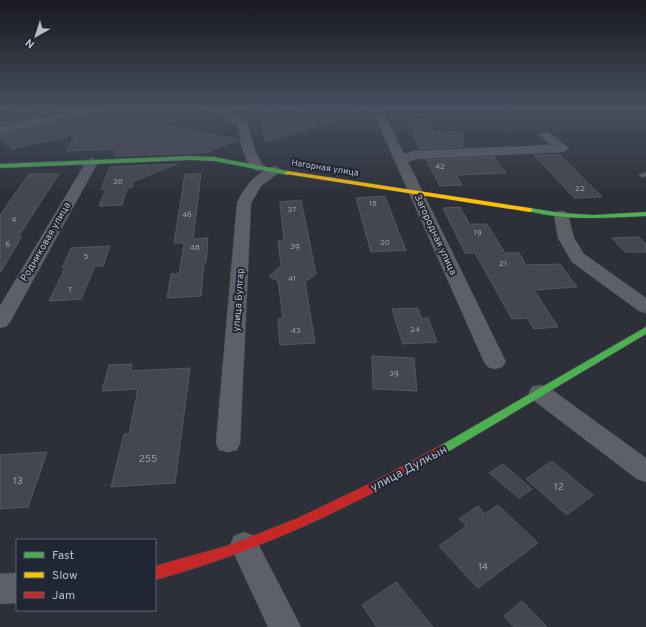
<svg xmlns="http://www.w3.org/2000/svg" width="646" height="627" viewBox="0 0 646 627" font-family="Overpass,sans-serif">
	<style>
		.building { fill: #44474e; stroke: #555861 }
		.lines { fill: none; stroke-linecap: round; stroke-linejoin: round }
		.lane-casing { stroke: #494c52; stroke-width: 1 }
		.street-casing { stroke: #494c52; stroke-width: 1 }
		.fast-casing { stroke: #494c52; stroke-width: 1 }
		.slow-casing { stroke: #494c52; stroke-width: 1 }
		.jam-casing { stroke: #494c52; stroke-width: 1 }
		.lane { fill: #5d6067; fill-rule: evenodd }
		.street { fill: #5d6067; fill-rule: evenodd }
		.fast { fill: #4caf50; fill-rule: evenodd }
		.slow { fill: #ffc107; fill-rule: evenodd }
		.jam { fill: #c62828; fill-rule: evenodd }
		.labels { text-anchor: middle; dominant-baseline: central; stroke-width: 4; stroke-linejoin: round; paint-order: stroke }
		.number-label { font-size: 8px; fill: #9b9faa }
		.far-street-label { font-size: 9px; fill: #b8bcc9; stroke: #212634 }
		.street-label { font-size: 10px; fill: #b8bcc9; stroke: #212634 }
		.near-number-label { font-size: 10px; fill: #9b9faa }
		.near-street-label { font-size: 12px; fill: #b8bcc9; stroke: #212634 }
	</style>
	<rect width="100%" height="100%" fill="#2d3039"/>
	<path class="building" d="M30,109H71L0,125V116Z
		M98,109H198L199,115L164,124L239,140L205,153L115,156L116,149L66,151L77,134L12,149L0,138V134L96,112Z
		M261,109H270L283,116L308,109H357V113L265,142Z
		M426,119L435,132L462,131L463,147L420,149L412,134H417L408,120Z
		M534,155H560L602,197L574,198Z
		M494,157L506,173L456,175L462,185L440,186L426,160Z
		M177,164L132,182L133,187L127,188L122,205L99,206L106,189H101L110,167Z
		M29,174H59L18,237L22,236L0,273V215Z
		M185,174H201L193,239L208,238L206,263H204L201,296L167,298L171,274H179L184,243H174Z
		M385,196L399,233L406,250L371,252L356,198Z
		M301,200L316,274L305,282L315,343L280,345L278,319L283,318L278,281L269,276L281,266L278,241L284,240L280,202Z
		M460,207L469,224H487L505,253H519L526,265L560,264L577,287L534,290L558,327L534,329L527,318L512,319L475,253H465L443,208Z
		M639,237L646,244V252H625L612,238Z
		M110,246L103,266H95L81,299L49,301L65,268H62L71,248Z
		M418,308L421,318H428L437,342L403,344L392,309Z
		M372,356L414,358L417,391L373,389Z
		M132,364L131,371L190,368L175,483L111,487L124,434H129L138,389L102,391L109,365Z
		M47,452L28,507L0,509V455Z
		M552,461L593,495L567,515L526,479Z
		M503,464L532,489L519,498L489,473Z
		M498,505L538,543L478,588L439,546L467,526L459,519L478,506L485,514Z
		M396,582L433,627H377L362,605Z
		M522,601L547,627H514L504,616Z"/>
	<g class="lines">
		<g class="lane-casing">
			<path id="lane" d="M646,172V176L642,177L639,175Z"/>
		</g>
		<g class="street-casing">
			<path id="street" d="M78,109H97L96,111L0,133V127Z
				M209,109H223L247,123L256,153L264,167L263,170L258,171C244,168 240,138 238,126Z
				M368,109L382,110L404,154L414,151L551,145L539,135L545,132L549,133L569,148L563,152L416,159L408,162L506,362L502,367L495,369L488,367L484,362L374,114Z
				M92,158L98,162L10,322L7,326L0,328V306L86,162Z
				M275,166L282,170L261,186L251,203L240,443L237,450L228,452L219,450L216,443L237,203C244,187 257,171 275,166Z
				M561,211L566,212L568,215L574,238L584,254L646,298V313L639,311L572,262L558,238L554,215L556,212Z
				M540,385L548,387L646,458V482L637,479L532,399L529,393L532,387Z
				M244,532L254,536L301,627H268L230,545L234,536Z
				M17,573V603L0,604V574Z"/>
		</g>
		<g class="fast-casing">
			<path id="fast" d="M190,156L214,157L288,171L291,173L288,175L214,161L190,160L0,168V164Z
				M530,208L561,213L593,215L646,212V216C606,218 567,221 528,211V209Z
				M646,327V334L446,453L442,455L438,453L436,450L438,447Z"/>
		</g>
		<g class="slow-casing">
			<path id="slow" d="M288,171L530,208L533,210L530,212L286,174L285,173Z"/>
		</g>
		<g class="jam-casing">
			<path id="jam" d="M442,445L446,447L448,450L446,453C351,507 261,551 155,580V566L230,545L298,518L369,484Z"/>
		</g>
		<use href="#lane" class="lane"/>
		<use href="#street" class="street"/>
		<use href="#fast" class="fast"/>
		<use href="#slow" class="slow"/>
		<use href="#jam" class="jam"/>
	</g>
	<linearGradient id="sky" x2="0" y2="1"><stop stop-color="#191a1f"/><stop offset="0.55" stop-color="#464e5f"/><stop offset="1" stop-color="#464e5f" stop-opacity="0"/></linearGradient>
	<rect width="646" height="197" fill="url(#sky)"/>
	<g class="labels">
		<g class="number-label">
			<text x="440" y="167">42</text>
			<text x="118" y="182">30</text>
			<text x="580" y="189">22</text>
			<text x="373" y="204">18</text>
			<text x="292" y="210">37</text>
			<text x="187" y="215">46</text>
			<text x="14" y="220">4</text>
			<text x="478" y="233">19</text>
			<text x="385" y="243">20</text>
			<text x="8" y="245">6</text>
			<text x="295" y="247">39</text>
			<text x="195" y="248">48</text>
			<text x="86" y="257">5</text>
			<text x="503" y="264">21</text>
			<text x="292" y="279">41</text>
			<text x="70" y="290">7</text>
			<text x="415" y="330">24</text>
			<text x="296" y="331">43</text>
			<text x="394" y="374">39</text>
		</g>
		<g class="far-street-label">
			<text transform="translate(325 168) rotate(9)">Нагорная улица</text>
		</g>
		<g class="street-label">
			<text transform="translate(435 235) rotate(65)">Загородная улица</text>
			<text transform="translate(46 242) rotate(-60)">Родниковая улица</text>
			<text transform="translate(239 300) rotate(-86)">улица Булгар</text>
		</g>
		<g class="near-number-label">
			<text x="148" y="459">255</text>
			<text x="18" y="481">13</text>
			<text x="559" y="487">12</text>
			<text x="483" y="567">14</text>
		</g>
		<g class="near-street-label">
			<text transform="translate(409 469) rotate(-28)">улица Дулкын</text>
		</g>
	</g>
	<rect x="16" y="539" width="140" height="72" fill="#212634" stroke="#5d6270"/>
	<rect x="24" y="552" width="20" height="6" fill="#4caf50" stroke="#5d6270"/>
	<text x="52" y="559" font-size="12" fill="#b8bcc9">Fast</text>
	<rect x="24" y="572" width="20" height="6" fill="#ffc107" stroke="#5d6270"/>
	<text x="52" y="579" font-size="12" fill="#b8bcc9">Slow</text>
	<rect x="24" y="592" width="20" height="6" fill="#c62828" stroke="#5d6270"/>
	<text x="52" y="599" font-size="12" fill="#b8bcc9">Jam</text>
	<g transform="translate(36 36) rotate(219)" stroke="#212634" stroke-width="3" paint-order="stroke">
	<path d="M0-3L7 15L0 10L-7 15Z" fill="#b8bcc9"/>
	<text y="-6" font-size="11" font-weight="bold" text-anchor="middle" fill="#b8bcc9">N</text>
	</g>
</svg>
